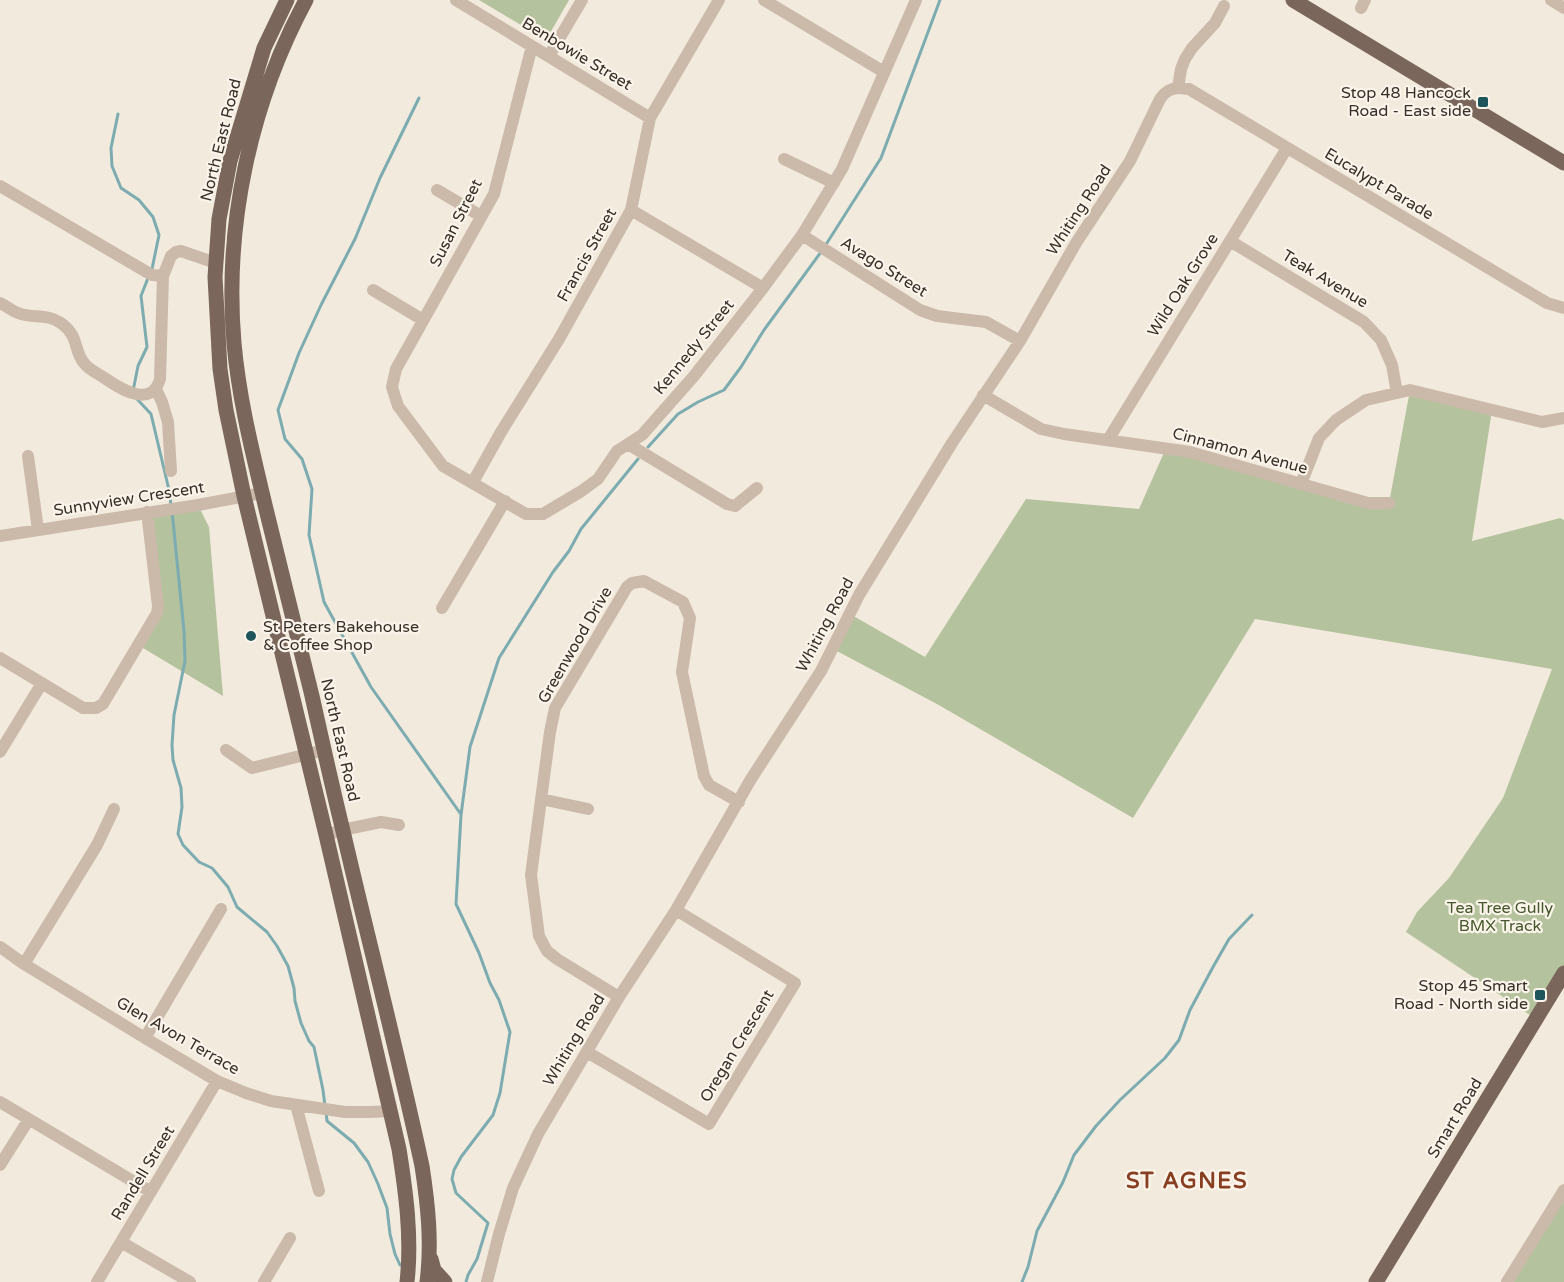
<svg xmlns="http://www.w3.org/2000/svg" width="1564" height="1282" viewBox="0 0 1564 1282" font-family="'Varela Round',sans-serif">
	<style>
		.green { fill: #b4c29d }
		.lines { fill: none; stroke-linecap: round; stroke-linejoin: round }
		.stream { stroke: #7cacb0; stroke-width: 3 }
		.minor { stroke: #cbbaa9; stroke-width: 12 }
		.major { stroke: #7a665a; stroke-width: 15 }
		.poi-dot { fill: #1e545b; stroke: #faf4ea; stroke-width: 2 }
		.labels { text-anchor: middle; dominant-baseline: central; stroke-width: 4.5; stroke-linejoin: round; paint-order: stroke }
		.street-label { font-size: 16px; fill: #382f29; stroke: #faf4ea }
		.poi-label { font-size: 16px; fill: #382f29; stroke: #faf4ea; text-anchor: end }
		.park-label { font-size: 16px; fill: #45572c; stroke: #faf4ea }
		.district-label { font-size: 22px; font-weight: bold; letter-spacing: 1.5px; fill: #883e21; stroke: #faf4ea }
	</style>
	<rect width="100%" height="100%" fill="#f3eade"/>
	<path class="green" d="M479,0H569L546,40Z
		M1410,390L1492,410L1472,541L1560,518L1564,520V973L1536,1019L1406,932L1417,912L1449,878L1503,798L1552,669L1255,619L1133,818L937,704L833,649L850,614L925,657L1026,499L1139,509L1166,448L1389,503Z
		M198,505L209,527L223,696L138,645L157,613L147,512Z
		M1564,1197V1282H1507Z"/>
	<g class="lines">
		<path class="stream" d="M419,98L380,178L355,239L321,305L299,353L278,410L285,439L302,459L312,489L309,535L324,602L371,687L460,813
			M118,114L111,148L112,166L121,188L139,200L153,217L159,235L152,269
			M825,246L881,158L940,0
			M133,391L138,366L147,347L141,296L148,278
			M137,399L151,414L169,490L171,505
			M648,447L678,414L698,402L724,390L741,367L764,330L821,252
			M172,511L184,631L185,661L174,715L172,745L173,760L181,788L182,807L178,834L183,845L199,862L212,868L228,887L237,907L267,932L277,946L288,966L294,988L295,1001L301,1023L309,1041L314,1047L323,1090L325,1106
			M326,1112L327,1121L354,1143L368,1162L378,1184L387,1208L390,1234L395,1254L400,1265
			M466,1282L468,1275L477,1259L488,1223L456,1193L452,1179L454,1170L461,1157L493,1115L500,1093L510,1032L499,1000L490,983L479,953L456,904L461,815L470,747L499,658L553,572L569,551L581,529L638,459
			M1022,1282L1028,1267L1037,1231L1063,1182L1074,1155L1096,1126L1120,1100L1165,1058L1179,1040L1190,1010L1213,967L1229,939L1252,915"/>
		<path class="minor" d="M456,0L650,118
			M764,0L884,72
			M1551,0L1564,8
			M1361,8L1365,0
			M532,46L494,194L396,369L392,387L398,406L443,466L526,514H543L580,492L598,479L617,451L642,435L694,376L763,288L802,235L842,169L916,0
			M549,56L582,0
			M1178,88L1189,89L1547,303L1564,308
			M784,159L834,183
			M0,186L145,271L152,275L163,276
			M437,190L481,216
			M631,210L763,288
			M802,235L920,310L937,316L986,322L1020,341
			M1230,241L1364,322L1381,340L1392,365L1397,393
			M373,290L423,320
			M0,303C7,306 13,312 21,314C35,318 48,314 61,323C80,337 73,350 84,363C89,370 99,374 106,379C122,390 152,408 160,379L163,276L171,256L176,252L181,251L216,263
			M156,389L162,402L168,422L171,471
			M983,395L1041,429L1064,434L1190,452L1368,503H1389
			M1108,440L1287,148
			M628,444L727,504L735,506L757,488
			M28,456L38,530
			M473,482L501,432L559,339L631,210L650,118L719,0
			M1301,484L1319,438L1336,420L1366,400L1410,390L1542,422L1564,418
			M0,536L198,505L262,493
			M442,608L505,501
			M0,658L83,708H96L103,704L157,613L158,606L147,512
			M226,750L252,768L324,750
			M0,752L42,683
			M541,799L588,809
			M326,835L342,830L381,822L399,825
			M0,947L24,964L145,1038L217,1081L246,1093L271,1101L345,1112H369L391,1111
			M24,964L97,845L114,809
			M619,997L557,959L547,951L539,936L531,875L550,732L555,708L627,587L632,583L644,581L683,602L690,618L682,672L704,776L709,785L739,802
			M145,1038L221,909
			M587,1052L709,1124L795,983L676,910
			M0,1102L151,1192
			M296,1105L319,1191
			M0,1165L29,1119
			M121,1242L190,1282
			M97,1282L217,1081
			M264,1282L290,1238
			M487,1282L499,1234L513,1188L538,1134L619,997L676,910L751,779L821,671L859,595L952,443L1020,341L1076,243L1130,161L1160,99C1165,92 1169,89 1178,88L1181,69L1185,59L1192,48L1215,23L1224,6
			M1507,1282L1564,1190"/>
		<path class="major" d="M287,0L264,48L230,161L219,219L215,277L220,369L226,410L244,496L326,835L399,1149C406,1193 412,1238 407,1282
			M306,0C250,104 224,226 234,343C239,400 253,454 266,509C281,571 297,634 312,696C322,741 332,786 343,831C369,943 398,1054 422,1166C428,1205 432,1243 427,1282
			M1293,0L1564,163
			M431,1259L434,1270L445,1282
			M1376,1282L1564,973"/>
	</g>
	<g class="poi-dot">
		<rect x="1477" y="96" width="12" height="12" rx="3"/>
		<circle cx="251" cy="636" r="6"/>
		<rect x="1534" y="989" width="12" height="12" rx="3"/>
	</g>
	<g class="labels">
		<g class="street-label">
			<text transform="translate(577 54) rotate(31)">Benbowie Street</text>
			<text transform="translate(221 140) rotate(-76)">North East Road</text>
			<text transform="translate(1379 184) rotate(31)">Eucalypt Parade</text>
			<text transform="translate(1079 210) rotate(-57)">Whiting Road</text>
			<text transform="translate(456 223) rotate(-63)">Susan Street</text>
			<text transform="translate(587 255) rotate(-61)">Francis Street</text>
			<text transform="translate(884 267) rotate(32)">Avago Street</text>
			<text transform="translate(1325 279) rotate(31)">Teak Avenue</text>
			<text transform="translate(1183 285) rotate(-58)">Wild Oak Grove</text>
			<text transform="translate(694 347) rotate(-51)">Kennedy Street</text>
			<text transform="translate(1240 451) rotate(15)">Cinnamon Avenue</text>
			<text transform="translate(129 499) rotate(-9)">Sunnyview Crescent</text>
			<text transform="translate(825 625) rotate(-62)">Whiting Road</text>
			<text transform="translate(575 645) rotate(-60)">Greenwood Drive</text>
			<text transform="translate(340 740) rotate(77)">North East Road</text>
			<text transform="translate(178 1036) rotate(30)">Glen Avon Terrace</text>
			<text transform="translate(574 1040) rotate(-59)">Whiting Road</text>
			<text transform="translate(737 1046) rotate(-59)">Oregan Crescent</text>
			<text transform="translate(1455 1118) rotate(-59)">Smart Road</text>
			<text transform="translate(143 1173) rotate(-59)">Randell Street</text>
		</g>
		<g class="poi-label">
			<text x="1471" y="93">Stop 48 Hancock<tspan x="1471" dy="18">Road - East side</tspan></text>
			<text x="263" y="627" text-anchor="start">St Peters Bakehouse<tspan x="263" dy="18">&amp; Coffee Shop</tspan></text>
			<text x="1528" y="986">Stop 45 Smart<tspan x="1528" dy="18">Road - North side</tspan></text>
		</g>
		<g class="park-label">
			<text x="1500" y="908">Tea Tree Gully<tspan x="1500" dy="18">BMX Track</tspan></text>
		</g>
		<g class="district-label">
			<text x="1187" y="1181">ST AGNES</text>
		</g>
	</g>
</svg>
